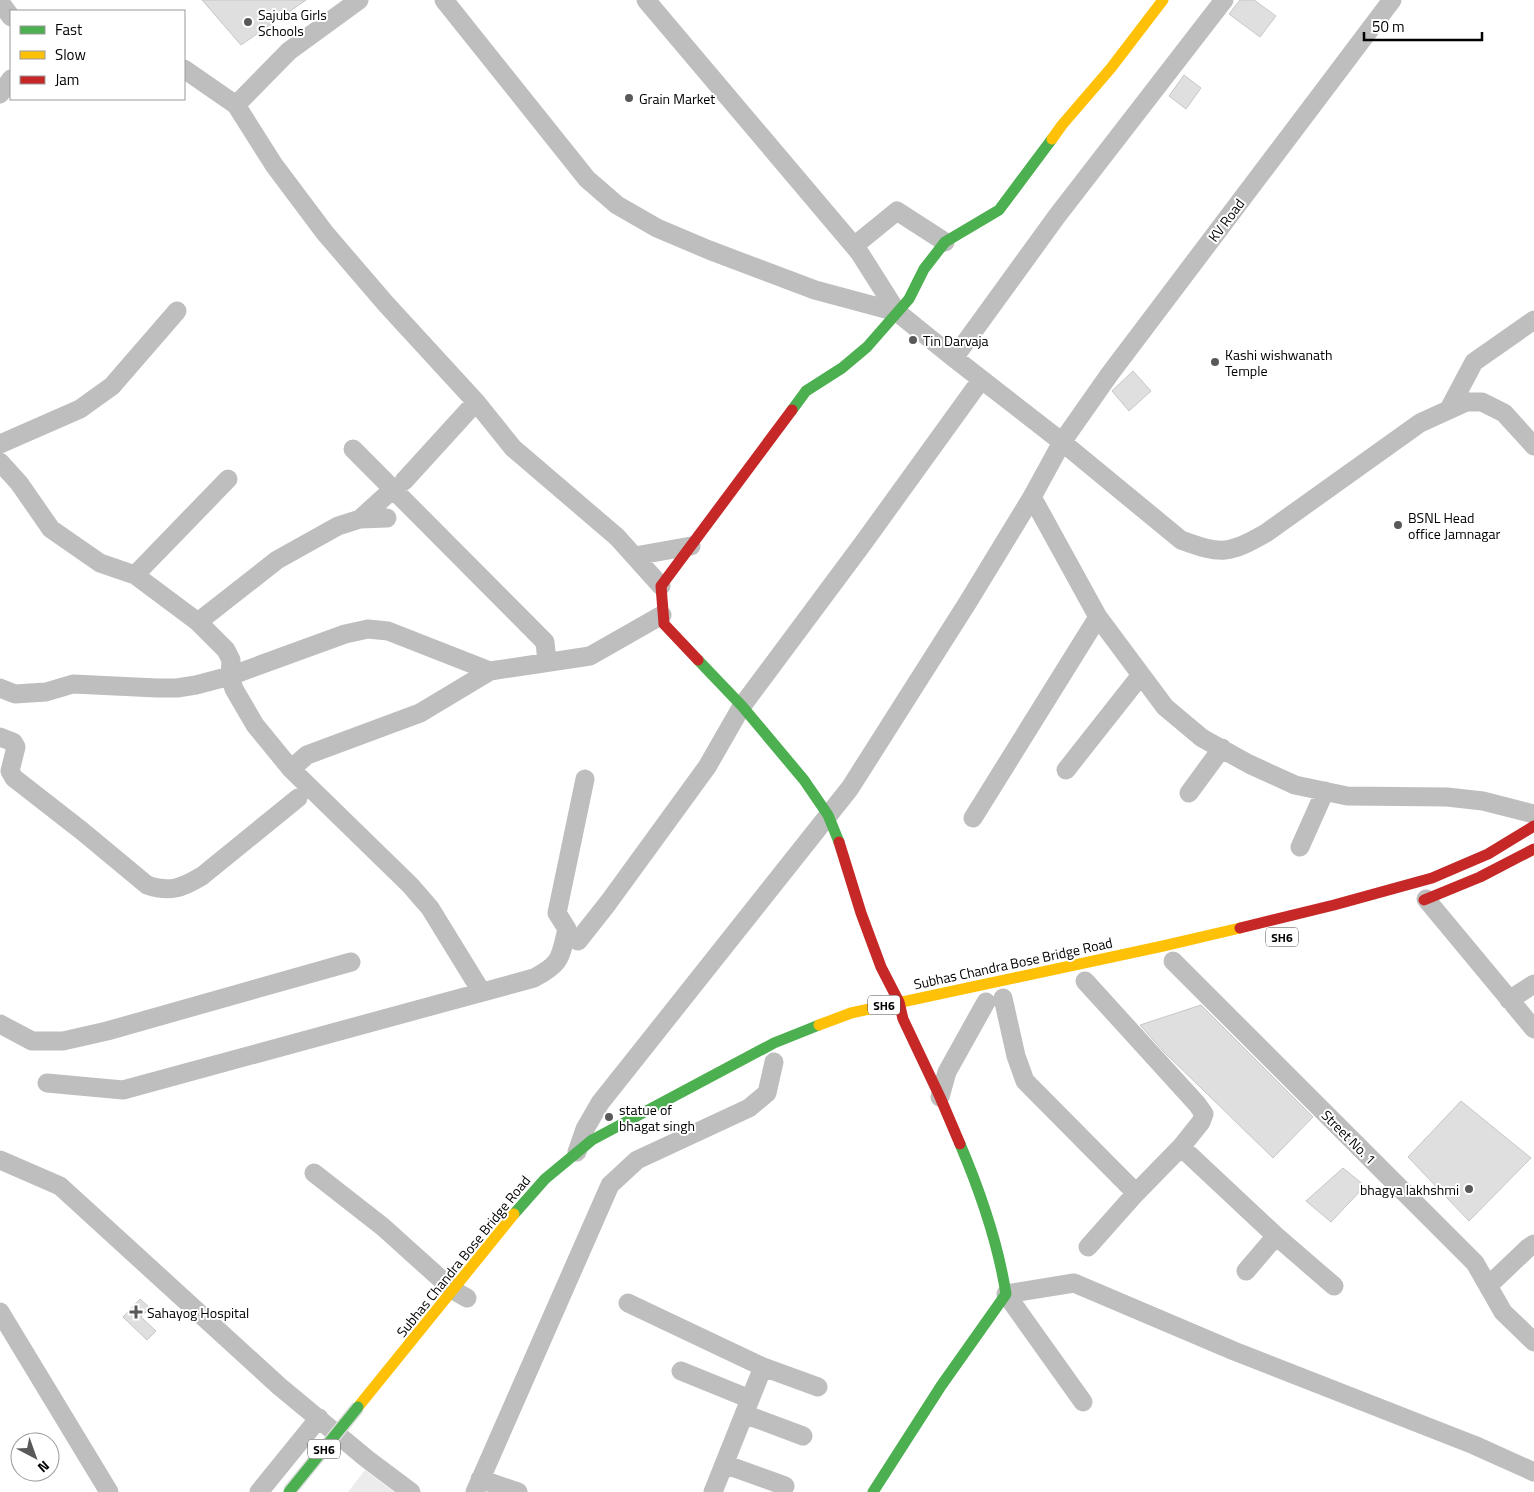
<svg xmlns="http://www.w3.org/2000/svg" width="1534" height="1492" viewBox="0 0 1534 1492" font-family="'Titillium Web',sans-serif">
	<style>
		.green { fill: #ececec }
		.building { fill: #dfdfdf; stroke: #c7c7c7 }
		.lines { fill: none; stroke-linecap: round; stroke-linejoin: round }
		.street { stroke: #bebebe; stroke-width: 19 }
		.fast { stroke: #4caf50; stroke-width: 11 }
		.slow { stroke: #ffc107; stroke-width: 11 }
		.jam { stroke: #c62828; stroke-width: 11 }
		.fast-bridge-casing { stroke: #dbdbdb; stroke-width: 14; stroke-linecap: butt }
		.fast-bridge { stroke: #4caf50; stroke-width: 11 }
		.poi-dot { fill: #595959; stroke: #fff; stroke-width: 2 }
		.labels { text-anchor: middle; dominant-baseline: central; stroke-width: 4; stroke-linejoin: round; paint-order: stroke }
		.shield { fill: #fff; stroke: #4c4c4c; stroke-width: 1 }
		.shield-label { font-size: 12px; font-weight: bold; fill: #000 }
		.poi-label { font-size: 14px; fill: #000; stroke: #fff; text-anchor: start }
		.street-label { font-size: 14px; fill: #000; stroke: #fff }
	</style>
	<rect width="100%" height="100%" fill="#fff"/>
	<path class="green" d="M365,1470L394,1492H348Z"/>
	<path class="building" d="M202,0H306L241,45Z
		M1240,0H1254L1276,16L1260,37L1229,14Z
		M1184,75L1201,88L1186,109L1169,96Z
		M1133,371L1151,391L1129,411L1112,391Z
		M1201,1005L1313,1117L1273,1158L1164,1052L1140,1025Z
		M1461,1101L1531,1158L1469,1221L1408,1157Z
		M1343,1168L1365,1186L1331,1222L1306,1201Z
		M140,1299L150,1308L141,1317L156,1331L147,1340L123,1317Z"/>
	<g class="lines">
		<path class="street" d="M444,0L587,179L617,205L657,228L709,250L815,290L897,312
			M646,0L859,252L897,312L954,358L1062,442L1181,540C1222,555 1229,554 1266,533L1420,423L1466,402H1482L1504,413L1534,446
			M0,2L11,17
			M184,69L236,105L274,165L325,233L386,304L476,402L513,448L617,537L661,586
			M0,94L11,79
			M236,105L289,51L359,0
			M854,246L897,211L945,242
			M954,358L1057,216L1224,0
			M1449,409L1474,362L1534,320
			M0,444L80,409L112,386L177,311
			M353,449L545,642L547,662
			M0,462L19,483L51,529L100,563L135,575L198,622L226,650L231,660L230,676L234,689L255,725L291,769L410,885L430,908L481,991
			M404,481L476,402
			M1032,497L1098,617L1165,707L1202,738L1249,764L1295,785L1347,796L1447,797L1483,801L1534,814
			M360,519L393,489
			M635,556L691,546
			M135,575L228,479
			M198,622L277,560L338,526L360,519L387,518
			M0,688L15,694L46,692L73,684L157,688H177L196,685L230,676L345,634L368,629L388,631L490,671L590,656L662,615
			M0,737L13,742L16,747L10,771L14,778L82,831L147,885C170,893 182,888 202,876L298,798
			M291,769L307,755L420,713L490,671
			M1066,770L1141,675
			M1189,793L1222,748
			M973,818L1098,617
			M1300,847L1325,791
			M1426,899L1534,1029
			M578,941L608,903L707,767L742,706L864,542L981,380
			M1173,961L1475,1263L1503,1312L1534,1342
			M1085,981L1197,1104L1204,1114L1201,1122L1181,1147L1276,1236L1334,1286
			M1003,998L1016,1056L1025,1081L1136,1193
			M1509,1000L1534,984
			M0,1024L32,1041H63L107,1031L351,962
			M47,1083L123,1090L534,978C562,963 560,958 567,929L557,913L585,779
			M940,1097L947,1072L986,1002
			M577,1152L585,1129L600,1103L850,788L968,602L1032,497L1062,442L1109,375L1392,0
			M0,1160L60,1186L279,1386L367,1459L411,1492
			M314,1173L383,1227L453,1290L467,1298
			M1088,1247L1136,1193L1181,1147
			M1246,1271L1276,1236
			M1489,1285L1528,1248L1534,1244
			M628,1303L763,1367L818,1387
			M0,1312L109,1492
			M681,1371L750,1399
			M1083,1402L1006,1294L1074,1283L1234,1351L1474,1445L1534,1472
			M744,1414L803,1436
			M724,1464L785,1486
			M480,1479L518,1492
			M259,1492L319,1418
			M475,1492L610,1185L637,1160L749,1108L767,1093L774,1062
			M713,1492L763,1367"/>
		<path class="fast" d="M792,410L806,391L842,368L867,347L909,299L924,269L945,242L999,210L1052,139
			M698,660L742,706L804,780L828,815L839,842
			M514,1214L545,1179L592,1140L774,1043L819,1025
			M873,1492L941,1386L1006,1294C998,1243 980,1191 960,1144"/>
		<path class="slow" d="M1052,139L1062,125L1111,68L1163,0
			M819,1025L851,1013L1163,946L1240,928
			M358,1407L514,1214"/>
		<path class="jam" d="M698,660L664,624L661,586L792,410
			M839,842L861,913L881,967L899,1002L903,1019L940,1097L960,1144
			M1424,900L1480,877L1534,849
			M1240,928L1334,905L1432,878L1488,854L1534,826"/>
		<g class="fast-bridge-casing">
			<path id="fast-bridge" d="M289,1492L358,1407"/>
		</g>
		<use href="#fast-bridge" class="fast-bridge"/>
	</g>
	<g class="poi-dot">
		<circle cx="248" cy="22" r="5"/>
		<circle cx="629" cy="98" r="5"/>
		<circle cx="913" cy="340" r="5"/>
		<circle cx="1215" cy="362" r="5"/>
		<circle cx="1398" cy="525" r="5"/>
		<circle cx="609" cy="1117" r="5"/>
		<circle cx="1469" cy="1189" r="5"/>
		<path d="M133.5 1304.5h5v5h5v5h-5v5h-5v-5h-5v-5h5z"/>
	</g>
	<g class="labels">
		<g class="shield">
			<rect x="1266" y="927.5" width="32" height="19" rx="4"/>
			<rect x="868" y="995.5" width="32" height="19" rx="4"/>
			<rect x="308" y="1439.5" width="32" height="19" rx="4"/>
		</g>
		<g class="shield-label">
			<text x="1282" y="937">SH6</text>
			<text x="884" y="1005">SH6</text>
			<text x="324" y="1449">SH6</text>
		</g>
		<g class="poi-label">
			<text x="258" y="14">Sajuba Girls<tspan x="258" dy="16">Schools</tspan></text>
			<text x="639" y="98">Grain Market</text>
			<text x="923" y="340">Tin Darvaja</text>
			<text x="1225" y="354">Kashi wishwanath<tspan x="1225" dy="16">Temple</tspan></text>
			<text x="1408" y="517">BSNL Head<tspan x="1408" dy="16">office Jamnagar</tspan></text>
			<text x="619" y="1109">statue of<tspan x="619" dy="16">bhagat singh</tspan></text>
			<text x="1459" y="1189" text-anchor="end">bhagya lakhshmi</text>
			<text x="147" y="1312">Sahayog Hospital</text>
		</g>
		<g class="street-label">
			<text transform="translate(1226 220) rotate(-53)">KV Road</text>
			<text transform="translate(1013 963) rotate(-12)">Subhas Chandra Bose Bridge Road</text>
			<text transform="translate(1349 1137) rotate(45)">Street No. 1</text>
			<text transform="translate(463 1256) rotate(-51)">Subhas Chandra Bose Bridge Road</text>
		</g>
	</g>
	<rect x="10" y="10" width="175" height="90" fill="#ffffff" stroke="#999999"/>
	<rect x="20" y="26" width="25" height="8" fill="#4caf50" stroke="#999999"/>
	<text x="55" y="35" font-size="15" fill="#000000">Fast</text>
	<rect x="20" y="51" width="25" height="8" fill="#ffc107" stroke="#999999"/>
	<text x="55" y="60" font-size="15" fill="#000000">Slow</text>
	<rect x="20" y="76" width="25" height="8" fill="#c62828" stroke="#999999"/>
	<text x="55" y="85" font-size="15" fill="#000000">Jam</text>
	<g transform="translate(35 1457) rotate(139)"><circle r="24" fill="#ffffff" stroke="#999999"/>
	<path d="M0-4L9 19L0 12L-9 19Z" fill="#595959"/>
	<text y="-8" font-size="14" font-weight="bold" text-anchor="middle" fill="#000000">N</text>
	</g>
	<path d="M1364 32v8h118v-8" fill="none" stroke="#000000" stroke-width="2.5"/>
	<text x="1372" y="32" font-size="15" fill="#000000" stroke="#ffffff" stroke-width="4" paint-order="stroke">50 m</text>
</svg>
